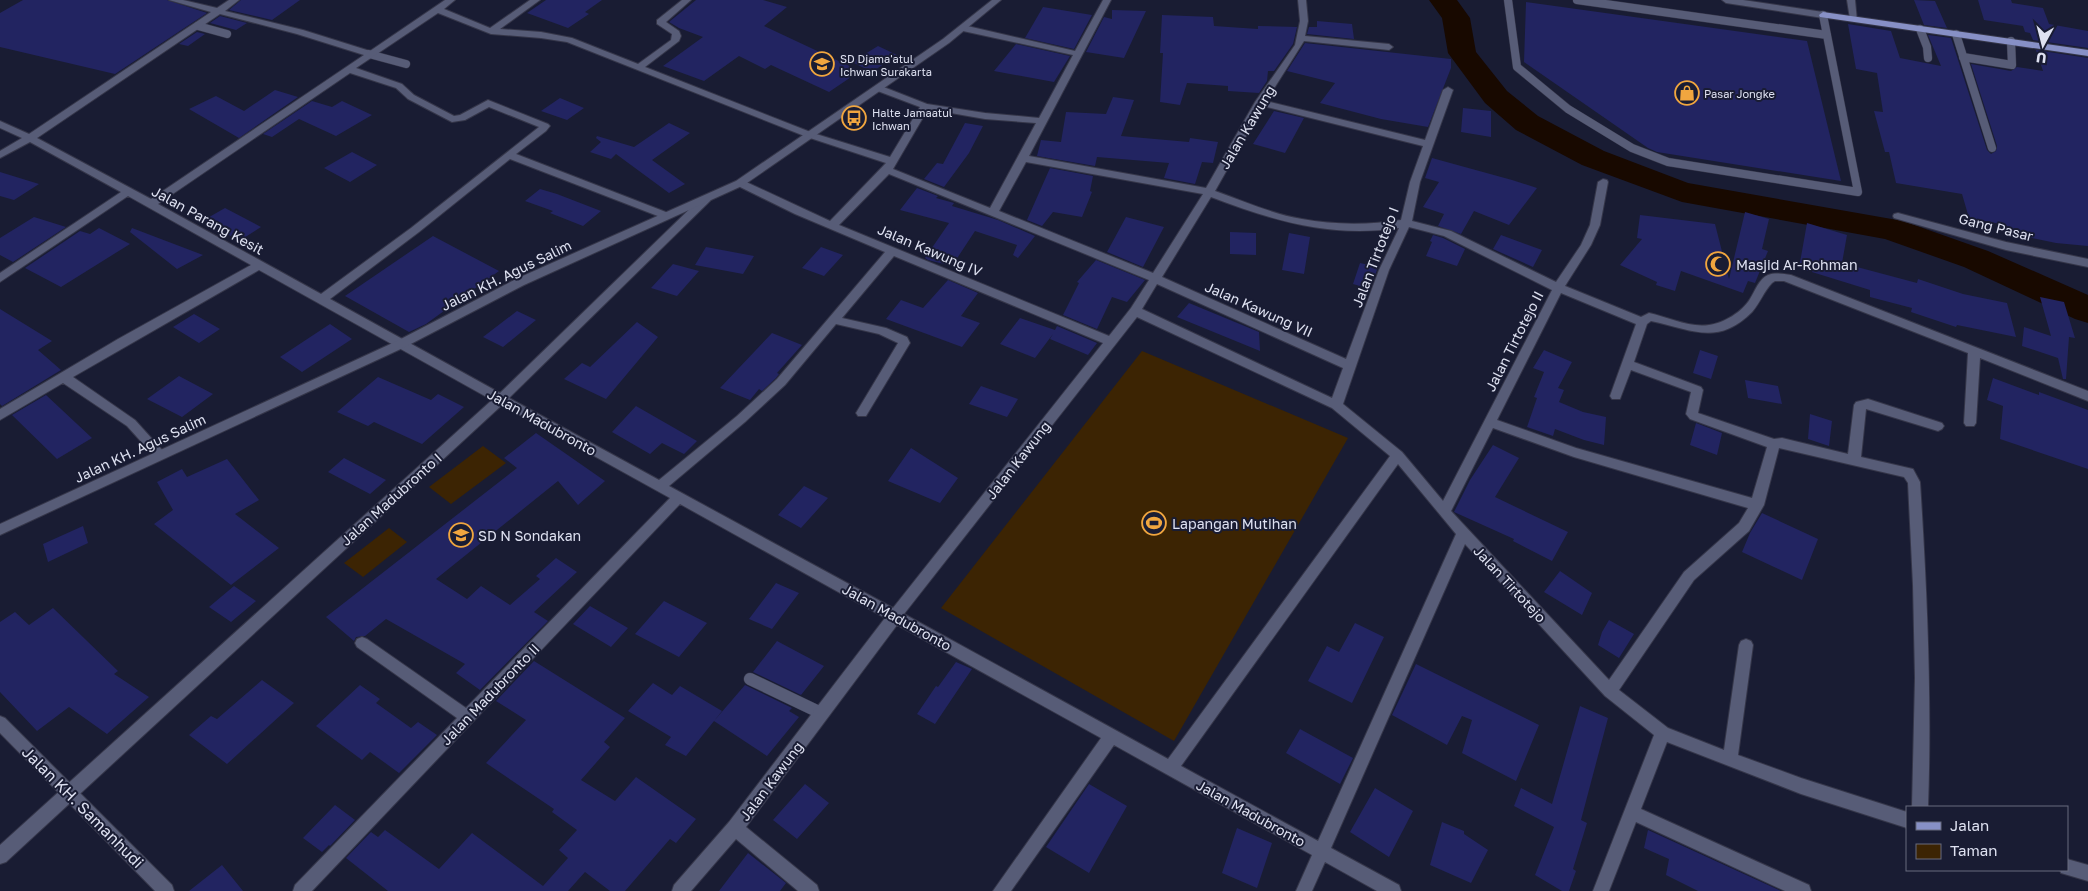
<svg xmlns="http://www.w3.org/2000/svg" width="2088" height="891" viewBox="0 0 2088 891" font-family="'Golos Text',sans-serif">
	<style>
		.green { fill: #3c2403 }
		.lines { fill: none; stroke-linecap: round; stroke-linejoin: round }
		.river { fill: #180900; fill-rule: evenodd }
		.building { fill: #222461 }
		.service-far1-casing { stroke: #353649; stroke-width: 9 }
		.service-casing { stroke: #353649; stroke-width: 13 }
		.minor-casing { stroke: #353649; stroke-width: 2 }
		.secondary-casing { stroke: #353649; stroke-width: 2 }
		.primary-casing { stroke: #353649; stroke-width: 2 }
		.service-far1 { stroke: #575c77; stroke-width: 8 }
		.service { stroke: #575c77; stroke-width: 12 }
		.minor { fill: #575c77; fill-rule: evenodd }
		.secondary { fill: #575c77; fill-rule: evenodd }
		.primary { fill: #8790c6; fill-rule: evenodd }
		.labels { text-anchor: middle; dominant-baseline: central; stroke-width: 4; stroke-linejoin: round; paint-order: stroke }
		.far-poi-label { font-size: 11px; fill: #dee1f1; stroke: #191c33; text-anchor: start }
		.street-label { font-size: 14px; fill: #dee1f1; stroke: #191c33 }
		.poi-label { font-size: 14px; fill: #dee1f1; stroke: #191c33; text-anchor: start }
		.near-street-label { font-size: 16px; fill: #dee1f1; stroke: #191c33 }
	</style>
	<rect width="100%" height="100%" fill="#191c33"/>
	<path class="green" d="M1142,351L1348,438L1174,741L941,608Z
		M483,446L506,463L451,504L429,487Z
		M389,528L407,542L363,577L344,563Z"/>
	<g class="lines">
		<path class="river" d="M1429,0H1457L1470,18L1476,52L1507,91L1538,116L1604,151L1688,183L1903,221L1988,251L2088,295V323L2075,319L1964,267L1885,239L1682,202L1582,165L1516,130L1485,103L1448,53L1442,18Z"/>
	</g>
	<path class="building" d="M23,0H167L207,13L115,74L0,47V13Z
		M241,0H300L272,20L229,10Z
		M546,0H602L585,12L589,14L568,28L527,13Z
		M696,0H763L787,7L764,26L860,71L829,92L771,65L765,69L739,56L704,81L663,66L703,37L679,28L669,22Z
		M1914,0L1935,1L1947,28L1924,25Z
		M1978,0H2011L2012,3L2043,8L2049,24L2088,31V48L2033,40L2030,33L2025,32L2023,26L1984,20Z
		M1526,2L1807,41L1841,181L1657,152L1648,148L1524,62Z
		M1043,7L1092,15L1074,49L1025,38Z
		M1112,10L1146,11L1124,58L1086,52L1104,17L1112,19Z
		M1162,15L1213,17L1214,26L1258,29V26L1297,27L1293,44L1274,71H1268L1267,81L1259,93L1228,91V86L1187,83L1180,105L1160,102L1163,53H1160Z
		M220,16L247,23L236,30L210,23Z
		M1317,21L1352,24L1354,39L1307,34L1309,27H1317Z
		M1848,24L1891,31L1900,58L1941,66L1928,35L1951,38L1987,150L1991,154L1996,151L1997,146L1971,64L2011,71L2017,67L2043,71L2036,50L2088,58V246L2056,243L2009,233L2006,225L1969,218L1962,194L1896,183L1889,152H1885L1874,111L1883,112L1877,73L1856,69Z
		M197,32L205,34L188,46L179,44Z
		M1305,43L1451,59V68L1428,127L1381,119L1320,103L1335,83L1287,71Z
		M1016,44L1070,56L1054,82L994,71Z
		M878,46L897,55L872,72L852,62Z
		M275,90L298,97L239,138L189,109L216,96L244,111Z
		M1113,97L1134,100L1121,136L1189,142L1190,138L1218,142L1213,163L1202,162L1195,184L1164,178L1169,163L1097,157L1095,166L1037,156L1041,140L1061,142L1066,112L1106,114Z
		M560,98L584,108L567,120L541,111Z
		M312,101L332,107L342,101L372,115L336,136L299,119L272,137L263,134Z
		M1463,108L1491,111V137L1461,132Z
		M1274,111L1304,118L1285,153L1253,144Z
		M669,123L690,133L652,160L685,184L669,193L616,154L611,159L590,152L601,142L596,138L597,136L634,147Z
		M965,123L983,126L969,153L944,187L924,179L937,163L943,164Z
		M352,152L377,165L350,182L324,168Z
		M1432,158L1512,180L1537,188L1509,225L1474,211L1461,234L1438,226L1444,214L1423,207L1439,182L1425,178Z
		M1050,168L1093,176L1090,191L1092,192L1082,217L1053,212L1042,226L1027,220Z
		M0,172L39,184L14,200L0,196Z
		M917,188L938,196L936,198L954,203L952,206L998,220L1035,236L1018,258L1013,255L1017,245L975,231L952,266L928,260L925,258L949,223L900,210Z
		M540,189L557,194L601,211L583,226L550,213L553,211L525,201Z
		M225,208L261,227L239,241L204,220Z
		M1745,212L1769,219L1762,249L1768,251L1755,283L1748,281L1743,293L1681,271L1675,291L1656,285L1657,282L1620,265L1642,239L1637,238L1640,215L1715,224L1729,279Z
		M34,217L66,227L13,262L0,255V238Z
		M1126,217L1164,227L1143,267L1107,252Z
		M1807,223L1847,235L1842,263L1917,283L1918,279L1963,294L2007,303L2016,337L1957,325L1956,327L1911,312L1912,308L1870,297V290L1799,268Z
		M99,228L130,244L61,287L25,268L80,231L90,234Z
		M132,228L203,255L177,269L130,232Z
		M1230,232L1256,233V255L1230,254Z
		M1289,233L1310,237L1304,274L1282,270Z
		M1433,235L1443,238L1465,249L1457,266L1426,256L1432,242L1430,241Z
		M1501,235L1542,250L1533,267L1493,249Z
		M433,236L499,271L426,324L409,332L345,296Z
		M706,247L754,256L743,274L695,265Z
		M821,247L843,255L824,276L802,268Z
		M1096,260L1145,280L1127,302L1112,297L1097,329L1063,315L1079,283L1077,282Z
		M1360,263L1378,267L1370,289L1353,284Z
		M673,264L699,271L677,296L651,288Z
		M948,280L978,293L961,316L980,323L962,347L886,319L901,300L923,308Z
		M2040,297L2064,302L2075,338L2069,337L2066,379H2063L2058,358L2022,346L2024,327L2051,336Z
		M1189,303L1259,332L1260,351L1177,317Z
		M0,309L52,341L38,350L61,370L2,406L0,404Z
		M517,311L536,320L503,347L483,337Z
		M194,314L220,329L199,343L173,327Z
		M1020,318L1055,330L1057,326L1097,343L1088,355L1050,339L1053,334L1035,358L1000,344Z
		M637,322L658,337L606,399L564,379L582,363L590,367Z
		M330,324L352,339L302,372L280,357Z
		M772,333L802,345L777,373L779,374L776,378L762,391L759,389L750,400L720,388Z
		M1544,350L1572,362L1558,388L1564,390L1559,402L1583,412L1606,417L1604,445L1584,440L1555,429L1553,436L1527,427L1537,398L1534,397L1544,372L1533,368Z
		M1700,350L1718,356L1711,379L1693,373Z
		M179,376L213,394L182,417L147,399Z
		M378,377L431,400L438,394L464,407L422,444L374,422L368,426L337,412Z
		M1993,378L2039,395V392L2088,410V469L2000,439L2003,406L1987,400Z
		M1745,380L1778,386L1782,404L1748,398Z
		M981,386L1018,399L1007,417L969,404Z
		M46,395L92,438L57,459L12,415Z
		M636,406L697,441L684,454L662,443L650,454L612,432Z
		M1810,414L1832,421L1829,446L1808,439Z
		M1696,423L1722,433L1717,455L1690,445Z
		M536,433L605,481L578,505L558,481L436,579L467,599L481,586L510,605L540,579L536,576L556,558L577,572L534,612L548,621L480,690L456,673L465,664L386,619L365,636L356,637L354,641L326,617L517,468L504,458Z
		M1493,445L1519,458L1495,497L1568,532L1552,561L1513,541L1514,539L1454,512L1470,480Z
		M911,448L958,478L940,503L888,481Z
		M344,458L386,480L370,494L328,472Z
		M227,459L259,500L235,514L279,548L231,585L154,524L173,510L157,482L182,469L187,477Z
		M804,486L828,498L801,528L778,515Z
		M1762,513L1818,539L1802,580L1742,552L1750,533Z
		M83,526L88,543L48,562L43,544Z
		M1560,571L1592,593L1582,615L1544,592Z
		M776,583L799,593L772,629L749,619Z
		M234,586L256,601L231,622L209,607Z
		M664,601L707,623L679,657L635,634Z
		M590,606L628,628L611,647L573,624Z
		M53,608L118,671L114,674L149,697L107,734L69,707L37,731L0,692V622L15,612L29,625Z
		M1609,620L1634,634L1619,658L1598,645L1602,632Z
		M1355,623L1384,637L1352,703L1308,681L1327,646L1339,652Z
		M777,641L824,666L801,695L753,672Z
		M534,661L625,718L604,742L610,747L581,780L615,801L636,777L696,819L676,843L670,839L625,891H610L585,872L568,891H388L346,858L371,832L378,837L385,830L439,869L472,833L543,886L568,858L559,850L577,830L552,812L554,809L486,763L526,720L496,701Z
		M956,662L972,669L935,724L917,714L936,686L938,687Z
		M1416,664L1539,725L1516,781L1462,753L1472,720L1462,716L1447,745L1392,715Z
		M262,680L294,703L227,764L189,735L211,716L217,719Z
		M653,683L672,695L680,686L722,711L686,756L665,745L671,737L628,711Z
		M360,685L380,699L376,703L411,728L418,722L437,735L399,773L370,752L362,760L316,726Z
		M745,685L792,708L789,711L799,717L767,756L714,721Z
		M1580,706L1608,718L1581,820L1587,823L1573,869L1576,871L1569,891H1562L1535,875L1554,827L1514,806L1521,788L1552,804Z
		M1300,729L1353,758L1340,784L1286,753Z
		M805,784L829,803L797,839L773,820Z
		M1089,784L1127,806L1089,873L1046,847Z
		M1375,788L1413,811L1389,857L1350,832Z
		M335,805L355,820L330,846L329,845L322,852L303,838Z
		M1442,822L1464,831V834L1488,850L1471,883L1430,865Z
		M1237,828L1272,843L1257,888L1222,873Z
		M1648,830L1781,891H1698L1666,875L1669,859L1644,848Z
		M748,853L786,883L780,891H719Z
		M222,865L243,891H189Z"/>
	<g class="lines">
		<g class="service-far1-casing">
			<path id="service-far1" d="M1508,0L1517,67L1568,109L1632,148L1668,162L1858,192L1823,15
				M1577,0L1827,35
				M198,26L227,34
				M1920,29L1927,47L1928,58
				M1956,34L1992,148
				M369,54L406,64
				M1963,57L2012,65L2011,41"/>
		</g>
		<g class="service-casing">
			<path id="service" d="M750,679L821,713"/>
		</g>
		<g class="minor-casing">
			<path id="minor" d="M169,0H183L217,8L229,0H239L225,11L303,30L370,51L445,0H455L444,9L490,28L530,0H540L500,29L541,32L572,38L638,64L671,40L672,34L657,24V20L682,0H691L666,22L679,31L681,36L679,41L645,67L813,133L890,157L920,107L875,90V86H881L927,104L985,113L1039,118L1073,55L963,31L959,28L963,25L1075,51L1103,0H1111L1029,156L1206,188L1255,102L1295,45L1300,21L1298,0H1306L1308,21L1305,36L1389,44L1393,47L1389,50L1304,41L1266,101L1425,140L1443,90L1448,87L1453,90L1420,182L1412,221L1451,231L1556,282L1581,245L1590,225L1598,182L1603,179L1607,180L1608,182L1600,225L1591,245L1565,286L1641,317L1649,313C1668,317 1689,328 1709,325C1724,323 1742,312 1750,299C1755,291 1759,279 1768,275C1776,272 1783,274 1791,275L2088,391V401L1980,358L1976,423L1974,426H1966L1964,423L1968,353L1784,281H1775L1772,283C1764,291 1760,303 1752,312C1717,347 1691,329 1651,321L1647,324L1634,362L1701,387L1703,390L1698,413L1774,439L1782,438L1848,454L1854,405L1856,402L1868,399L1942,423L1944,426L1942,429L1938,431L1866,409L1861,457L1913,469L1920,482C1927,590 1932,699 1928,807H1912L1915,678L1913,585L1908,483L1904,477L1779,448L1764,505L1749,531L1694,580L1619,690L1668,728L1724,750L1739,645L1741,641L1746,639L1751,641L1753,645L1738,755L1801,778L1907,812V828L1801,794L1667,742L1641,809L1809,885L1811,891H1785L1636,822L1609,891H1593L1654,735L1605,696L1465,544L1331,848L1399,885L1401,891H1377L1325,862L1312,891H1296L1312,855L1114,745L1011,891H993L1101,738L897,625L746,827L817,885L819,891H798L736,839L691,891H672L674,885L729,822L885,618L680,504L312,891H293L295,885L457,718L357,647L355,643L357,639L362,637L367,639L466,708L670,498L502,405L6,862L0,864V845L492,400L259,270L73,377L135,420L163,451L165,454L163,457H155L127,426L63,383L0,420V409L118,339L251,265L128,196L0,282V273L121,192L30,142L0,158V151L22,138L0,128V121L29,134L211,12ZM438,13L491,34L541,38L567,42L807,137L886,163L830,221L744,181H736V185L795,214L885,252L777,379L737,416L659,480L509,398L710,201L711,199L710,197H702L500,393L330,299L419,232L510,159L663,218H671L672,216L671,214L516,154L546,131L550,126L548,124L488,100L460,115L454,116L414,95L402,84L356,68ZM220,14L297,34L364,55L151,199L37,138ZM350,73L396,88L408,99L452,122L465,120L489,107L539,127L411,228L321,294L158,204ZM1263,106L1423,146L1410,182L1401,220C1370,225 1333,225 1302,219C1272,214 1244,201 1215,191ZM928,109L985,119L1036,123L990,208L893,169ZM1026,162L1203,194L1153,273L999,211ZM889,174L1149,280L1131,308L1109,336L839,225ZM1211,197C1274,221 1331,238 1399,228L1379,270L1346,359L1162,277ZM1409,227L1444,236L1552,290L1443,501L1402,452L1343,404L1389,270ZM894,256L1103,343L893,608L669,486L745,422L785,385L836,324L879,334L898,343L856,413L858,416H866L910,343L907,337L886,328L842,318ZM1157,284L1343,368L1332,398L1142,309ZM1561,293L1636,324L1610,396L1612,399H1620L1631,370L1691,392L1686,414L1690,419L1767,447L1752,498L1576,448L1497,420ZM1137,317L1332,408L1390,456L1168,759L904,614ZM1493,428L1574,457L1748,508L1739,523L1684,572L1609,680L1451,511ZM1398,464L1456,534L1318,841L1181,766Z
				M1847,0H1855L1857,21L1850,19Z
				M1898,213L2006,242L2088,259V267L2006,250L1894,218L1893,216L1894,214Z
				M2067,859L2088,865V881L2061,873L2060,870H2067Z"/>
		</g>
		<g class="secondary-casing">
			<path id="secondary" d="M992,0H1001L949,43L744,185L524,285L405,347L0,535V524L397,341L516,279L736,181L943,39Z
				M1722,0H1743L1823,12L1827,15L1823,18L1726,3Z
				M0,716L5,718L172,885L174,891H155L0,733Z"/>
		</g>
		<g class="primary-casing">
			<path id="primary" d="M1823,12L2088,50V56L1820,17L1819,15Z"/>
		</g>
		<use href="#service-far1" class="service-far1"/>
		<use href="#service" class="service"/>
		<use href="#minor" class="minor"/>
		<use href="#secondary" class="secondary"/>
		<use href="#primary" class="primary"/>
	</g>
	<defs>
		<g id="school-ring" transform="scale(1.25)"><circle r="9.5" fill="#191c33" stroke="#f1a63f" stroke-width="1.5"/><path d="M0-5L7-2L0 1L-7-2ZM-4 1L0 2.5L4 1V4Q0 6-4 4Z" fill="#f1a63f"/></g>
		<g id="shop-ring" transform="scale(1.25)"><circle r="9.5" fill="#191c33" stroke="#f1a63f" stroke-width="1.5"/><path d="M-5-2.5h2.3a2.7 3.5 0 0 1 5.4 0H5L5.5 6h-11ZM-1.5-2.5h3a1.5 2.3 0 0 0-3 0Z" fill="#f1a63f"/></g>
		<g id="bus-ring" transform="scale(1.25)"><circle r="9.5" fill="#191c33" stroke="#f1a63f" stroke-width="1.5"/><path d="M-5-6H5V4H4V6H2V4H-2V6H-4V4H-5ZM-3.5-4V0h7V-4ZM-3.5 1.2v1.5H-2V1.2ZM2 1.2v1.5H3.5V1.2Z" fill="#f1a63f"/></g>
		<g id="mosque-ring" transform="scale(1.25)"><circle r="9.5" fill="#191c33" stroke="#f1a63f" stroke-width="1.5"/><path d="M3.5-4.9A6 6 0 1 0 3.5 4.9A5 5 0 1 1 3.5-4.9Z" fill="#f1a63f"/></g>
		<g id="stadium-ring" transform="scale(1.25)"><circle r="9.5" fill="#191c33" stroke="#f1a63f" stroke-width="1.5"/><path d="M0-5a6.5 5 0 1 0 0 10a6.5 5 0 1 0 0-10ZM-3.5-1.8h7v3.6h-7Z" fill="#f1a63f"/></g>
	</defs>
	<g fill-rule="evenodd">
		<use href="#school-ring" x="822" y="64"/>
		<use href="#shop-ring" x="1687" y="93"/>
		<use href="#bus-ring" x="854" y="118"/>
		<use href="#mosque-ring" x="1718" y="264"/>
		<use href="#stadium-ring" x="1154" y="523"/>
		<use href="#school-ring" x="461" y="535"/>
	</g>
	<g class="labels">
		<g class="far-poi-label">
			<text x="840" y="58">SD Djama'atul<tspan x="840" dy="13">Ichwan Surakarta</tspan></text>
			<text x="1704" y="93">Pasar Jongke</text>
			<text x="872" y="112">Halte Jamaatul<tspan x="872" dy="13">Ichwan</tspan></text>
		</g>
		<g class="street-label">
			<text transform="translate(1247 127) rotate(-59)">Jalan Kawung</text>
			<text transform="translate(208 220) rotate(29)">Jalan Parang Kesit</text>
			<text transform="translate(1996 227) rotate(14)">Gang Pasar</text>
			<text transform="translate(930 250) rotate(23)">Jalan Kawung IV</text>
			<text transform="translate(1375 257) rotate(-69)">Jalan Tirtotejo I</text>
			<text transform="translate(506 275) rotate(-26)">Jalan KH. Agus Salim</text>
			<text transform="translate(1259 309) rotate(24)">Jalan Kawung VII</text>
			<text transform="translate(1514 341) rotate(-63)">Jalan Tirtotejo II</text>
			<text transform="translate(542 422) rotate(29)">Jalan Madubronto</text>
			<text transform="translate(140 448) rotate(-25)">Jalan KH. Agus Salim</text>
			<text transform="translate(1018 460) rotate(-52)">Jalan Kawung</text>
			<text transform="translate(391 499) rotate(-42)">Jalan Madubronto I</text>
			<text transform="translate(1510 584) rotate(47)">Jalan Tirtotejo</text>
			<text transform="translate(897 617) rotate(29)">Jalan Madubronto</text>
			<text transform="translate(490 694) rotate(-46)">Jalan Madubronto II</text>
			<text transform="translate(771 781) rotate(-53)">Jalan Kawung</text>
			<text transform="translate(1251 813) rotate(29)">Jalan Madubronto</text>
		</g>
		<g class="poi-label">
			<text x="1736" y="264">Masjid Ar-Rohman</text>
			<text x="1172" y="523">Lapangan Mutihan</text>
			<text x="478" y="535">SD N Sondakan</text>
		</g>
		<g class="near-street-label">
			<text transform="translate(83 807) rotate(45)">Jalan KH. Samanhudi</text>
		</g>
	</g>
	<rect x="1906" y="806" width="162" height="65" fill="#191c33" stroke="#686b7f"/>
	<rect x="1916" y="822" width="25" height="8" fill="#8790c6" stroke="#686b7f"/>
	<text x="1950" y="831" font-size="15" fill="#dee1f1">Jalan</text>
	<rect x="1916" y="844" width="25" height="15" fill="#3c2403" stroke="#686b7f"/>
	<text x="1950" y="856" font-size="15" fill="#dee1f1">Taman</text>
	<g transform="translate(2043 45) rotate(187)" stroke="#191c33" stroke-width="4" paint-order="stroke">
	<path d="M0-4L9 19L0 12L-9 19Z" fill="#dee1f1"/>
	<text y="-8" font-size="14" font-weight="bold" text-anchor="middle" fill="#dee1f1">U</text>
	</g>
</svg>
